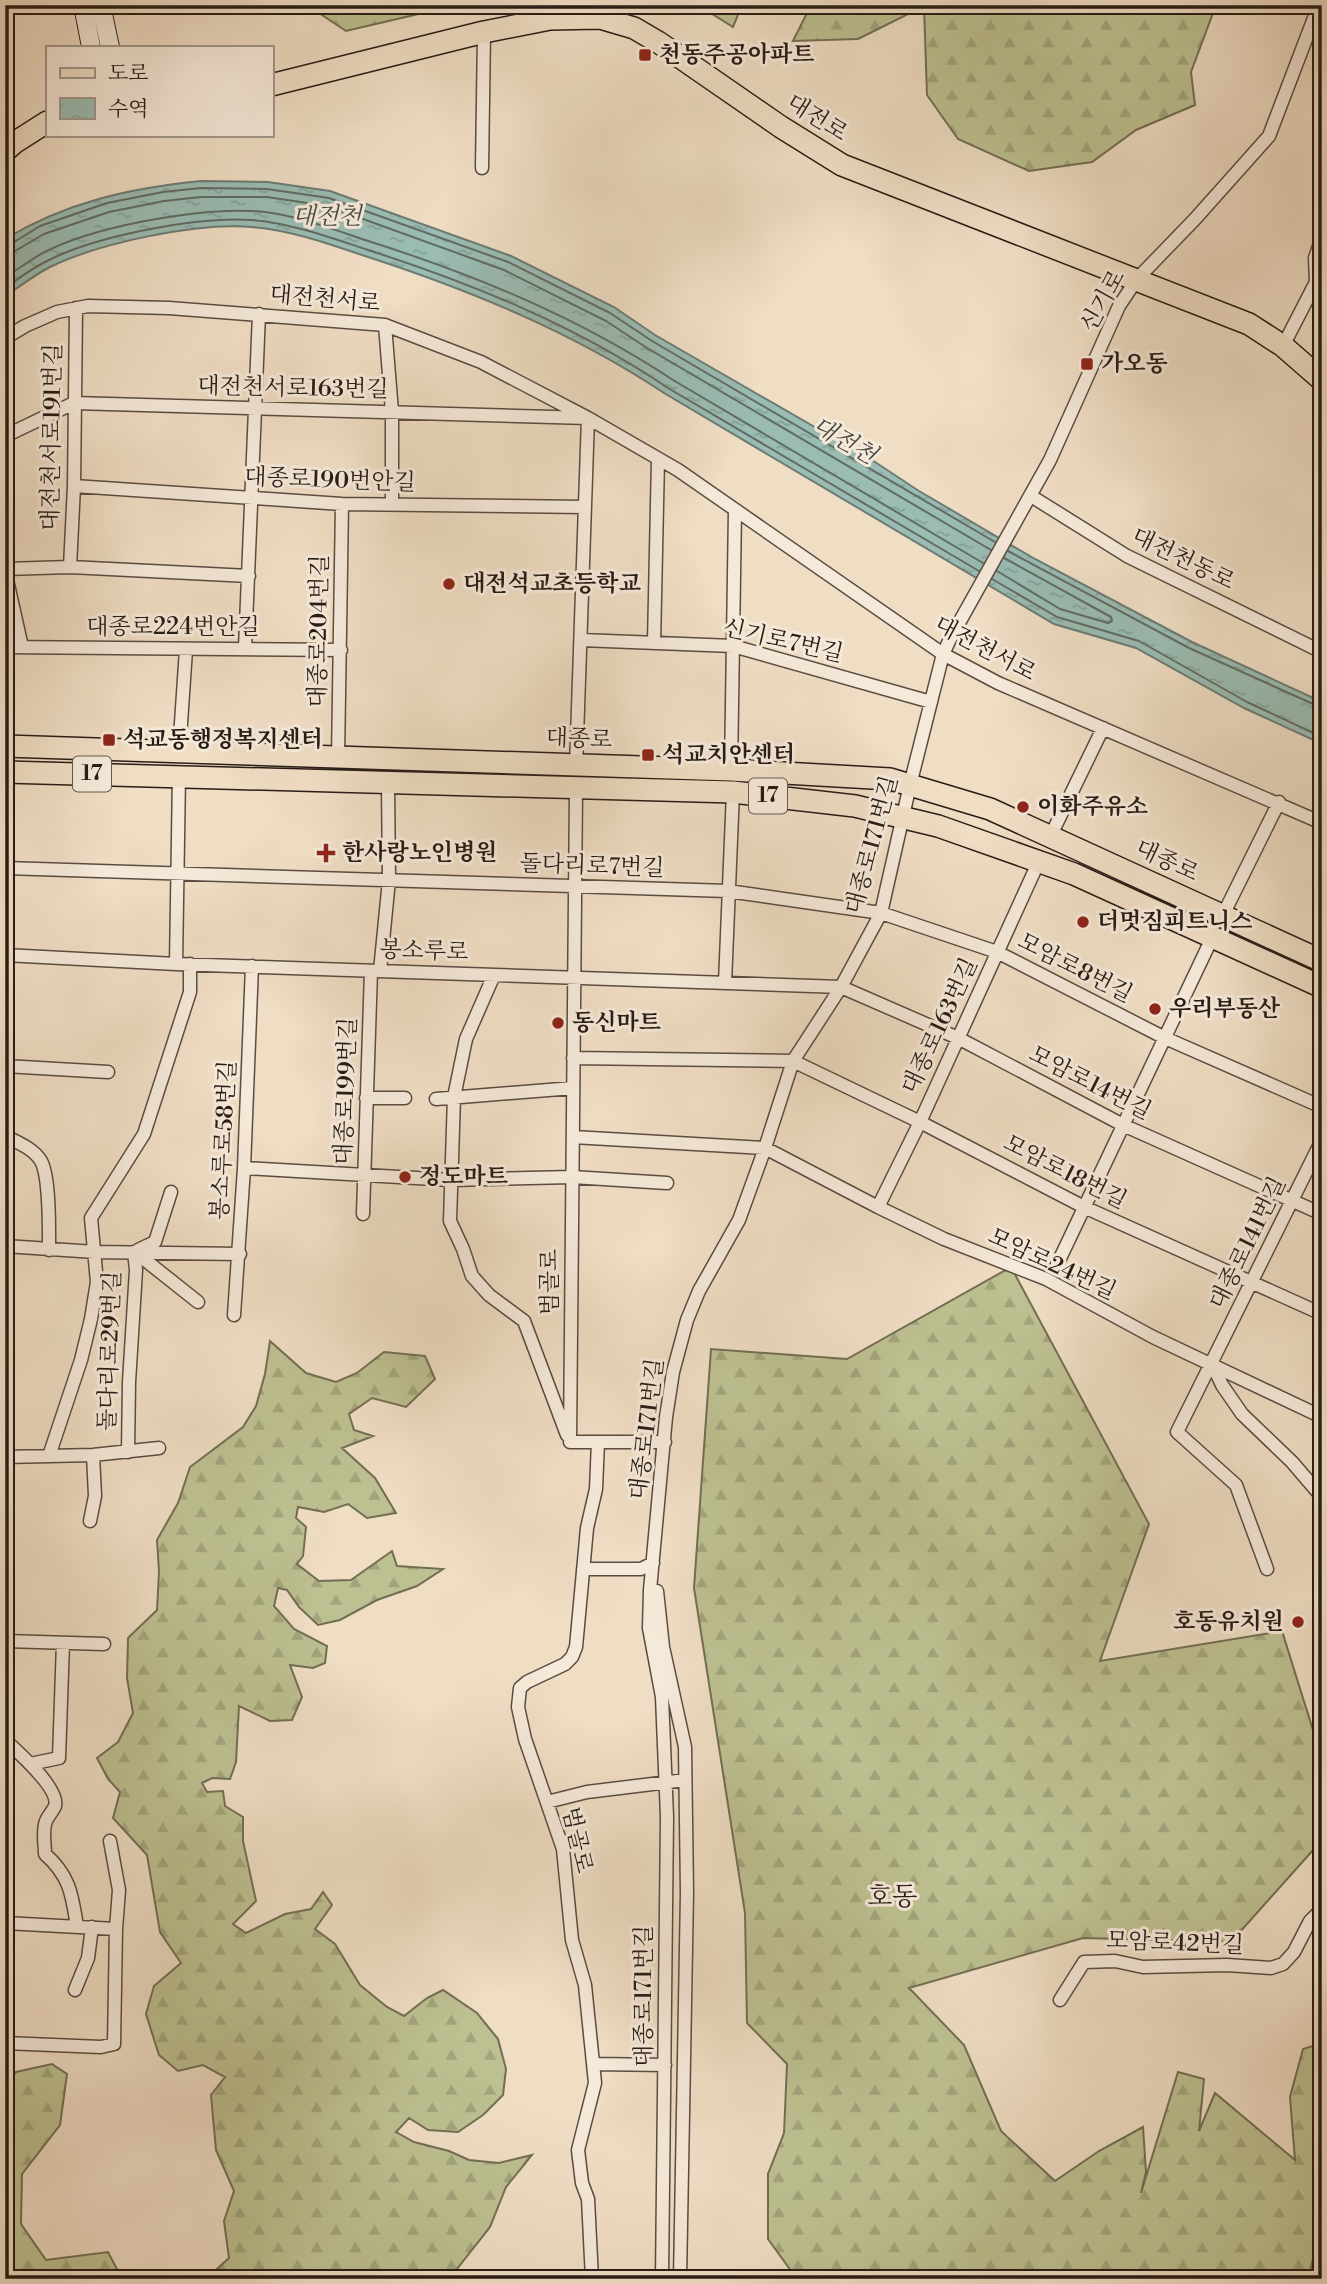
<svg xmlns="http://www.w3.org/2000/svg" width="1327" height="2284" viewBox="0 0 1327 2284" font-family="'Libre Bodoni','Noto Serif KR',serif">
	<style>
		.forest { fill: url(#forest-firs); stroke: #726e54; stroke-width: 2 }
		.cemetery { fill: url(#cemetery-stones); stroke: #726e54; stroke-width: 2 }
		.water { fill: url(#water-ripples); stroke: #6c7c74; stroke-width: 2 }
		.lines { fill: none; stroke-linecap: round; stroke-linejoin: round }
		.shore { stroke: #616c64; stroke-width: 2 }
		.minor-casing { stroke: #5a4c42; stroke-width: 15 }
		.secondary-casing { stroke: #281c16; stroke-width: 20 }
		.primary-casing { stroke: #281c16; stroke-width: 24 }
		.minor { stroke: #f5e9d9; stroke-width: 12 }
		.secondary { stroke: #f5e9d9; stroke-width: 18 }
		.primary { stroke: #efddc4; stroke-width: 21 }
		.poi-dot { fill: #8f2418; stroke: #f5e9d9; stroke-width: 2.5 }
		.labels { text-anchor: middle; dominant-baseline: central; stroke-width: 6; stroke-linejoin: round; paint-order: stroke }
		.shield { fill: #f5e9d9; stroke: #665a50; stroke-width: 2 }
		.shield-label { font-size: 21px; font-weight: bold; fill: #281c16 }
		.poi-label { font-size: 23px; font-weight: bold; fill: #281c16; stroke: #f5e9d9; text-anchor: start }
		.street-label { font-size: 23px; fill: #281c16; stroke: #f5e9d9 }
		.water-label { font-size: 24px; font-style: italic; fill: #4a4c45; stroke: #f5e9d9 }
		.quarter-label { font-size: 26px; fill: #281c16; stroke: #f5e9d9 }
	</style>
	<defs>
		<pattern id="forest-firs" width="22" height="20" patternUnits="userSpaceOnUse" patternTransform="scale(1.75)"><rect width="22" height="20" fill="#bdc091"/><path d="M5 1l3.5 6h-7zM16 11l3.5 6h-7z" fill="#a2a47c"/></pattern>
		<pattern id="cemetery-stones" width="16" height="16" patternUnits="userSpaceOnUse" patternTransform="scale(1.75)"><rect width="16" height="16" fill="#bdc091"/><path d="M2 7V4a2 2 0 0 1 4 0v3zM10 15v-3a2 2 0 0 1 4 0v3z" fill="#a2a47c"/></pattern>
		<pattern id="water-ripples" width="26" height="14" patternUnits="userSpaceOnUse" patternTransform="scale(1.75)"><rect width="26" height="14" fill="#9abcb3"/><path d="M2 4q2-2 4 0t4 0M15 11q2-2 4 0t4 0" fill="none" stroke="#85a199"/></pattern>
	</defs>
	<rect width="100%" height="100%" fill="#efddc4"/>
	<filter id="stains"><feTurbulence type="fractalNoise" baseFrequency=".00286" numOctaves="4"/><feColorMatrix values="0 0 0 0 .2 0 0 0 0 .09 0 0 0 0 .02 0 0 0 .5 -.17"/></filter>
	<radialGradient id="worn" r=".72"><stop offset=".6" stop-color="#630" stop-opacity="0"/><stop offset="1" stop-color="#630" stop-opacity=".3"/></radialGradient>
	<path class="forest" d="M307,5H457L346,31Z
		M698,5H742L733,27Z
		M811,5H1216L1191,72L1195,105L1136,130L1092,162L1029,171L958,139L927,95L924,6L858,39L793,41Z
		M1011,1267L1149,1524L1100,1661L1282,1631L1322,1759V1840L1231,1942L1083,1938L909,1988L964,2045L1001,2131L1055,2181L1099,2151L1143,2127L1146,2172L1141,2193L1178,2072L1204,2079L1199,2131L1215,2093L1295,2160L1290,2097L1303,2049L1322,2043V2279H797L768,2239V2174L784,2133L787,2064L747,2023L745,1913L694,1588L711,1349L847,1359Z
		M270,1341L306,1373L336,1382L357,1373L384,1352L425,1356L435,1379L406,1407L372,1398L349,1414L354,1430L373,1436L342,1448L375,1478L396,1513L367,1518L348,1504L324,1512L298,1507L296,1518L306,1527L303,1556L297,1564L319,1581L351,1580L392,1551L397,1566L443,1569L417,1586L377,1600L340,1620L318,1625L299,1607L287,1590L278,1588L274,1606L294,1629L327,1646L325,1663L313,1668L290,1665L302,1697L292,1720L270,1721L239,1706L236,1762L230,1779L212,1778L202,1783L207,1792L223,1791L225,1806L243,1817V1841L256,1901L233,1924L246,1933L285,1914L311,1909L323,1892L332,1905L315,1929L335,1944L360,1985L387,2007L404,2016L427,1998L443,1990L477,2013L498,2039L506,2069L503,2095L483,2115L458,2132L428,2130L409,2118L396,2132L414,2142L449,2151L469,2160L499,2163L532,2155L506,2187L490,2227L449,2279H206L229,2258L224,2221L234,2191L216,2150L211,2095L225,2077L203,2065L178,2071L159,2055L146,2014L154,1986L181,1963L160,1932L147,1855L113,1818L120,1792L108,1779L97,1758L118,1742L133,1713L127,1678L128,1638L157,1610L159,1571L157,1540L178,1503L190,1467L243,1427L256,1406L265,1374Z
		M52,2064L67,2074L60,2125L22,2174L21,2224L46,2260L108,2252L119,2273V2279H5V2083L16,2072Z"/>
	<path class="cemetery" d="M1322,2242V2279H1308L1316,2247Z"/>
	<path class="water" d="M201,181L268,182L330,191L511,256L614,307L655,335L872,460L919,491L1035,559L1192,642L1322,702V744L1244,708L1136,648L1054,624L664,393C572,332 470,290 365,256C329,244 291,230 252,227C198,222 99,243 50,267C34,275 20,287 5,296V239C67,202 130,188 201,181Z"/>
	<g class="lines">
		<path class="shore" d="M5,245L11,244L40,226L107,203L163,192L201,188L267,189L329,198L508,262L610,313L652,341L995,542
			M5,253L15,251L44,234L109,212L164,201L201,197H267L327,206L504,270L606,321L647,348L991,550
			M5,277C17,270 29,261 41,254C90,227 196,208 252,211C291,213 329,228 365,240C473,274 578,317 673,380L983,563
			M5,288C18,279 31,269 45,262C94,236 198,216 252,220C290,223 329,237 365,249C471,283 575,325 668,388L979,571
			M1008,551L1189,648L1322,708
			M997,571L1060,609L1108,623L1112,621L1111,617L1004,558
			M992,579L1057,617L1139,641L1247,702L1322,737"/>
		<g class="minor-casing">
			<path id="minor" d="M482,168L484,32
				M385,325L392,412V505
				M5,338L25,326L57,312L88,306L169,308L385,325L481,362L588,418L678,470L943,654L998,683L1322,823
				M1283,346L1316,282L1315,258L1322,237
				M5,436L74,403L588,418L576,766
				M74,486L342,504L585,507
				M1031,496L1127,556L1322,652
				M70,567L74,486L76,308
				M5,569L70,567L249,576
				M5,571L22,647
				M581,640L733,646L931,702
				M654,643L658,459
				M5,647L341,650
				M245,648L259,314
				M179,752L186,650
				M338,758L342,504
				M731,770L735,510
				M1051,835L1103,728
				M5,868L728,891L881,913L997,952L1165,1038L1322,1107
				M1223,915L1279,802
				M5,955L176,964L841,987L958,1038L1123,1125L1322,1214
				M176,964L179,775
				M380,971L389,880L388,783
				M494,975L466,1039L454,1097L450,1221L463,1249L472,1276L489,1295L524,1321L567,1435
				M725,983L733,792
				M573,1058L793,1061L920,1122L1084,1207L1322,1314
				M5,1066L108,1072
				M366,1098H405
				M436,1099L573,1088
				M5,1136C17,1142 34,1149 41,1161C50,1177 49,1230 49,1250
				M573,1137L765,1148L878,1207L944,1239L1046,1279L1153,1337L1322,1417
				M244,1168L450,1180L572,1177L667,1183
				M878,1207L920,1122L1039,861
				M363,1214L371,971
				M5,1246L95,1252L240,1254
				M138,1250L155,1242L171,1192
				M135,1252L198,1302
				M1055,1269L1213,936
				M234,1315L244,1168L252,966
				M1212,1364L1222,1385L1242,1414L1292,1462L1322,1497
				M570,1442L576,789
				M570,1442H665
				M128,1452L129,1382L136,1270L134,1252
				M49,1456L81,1360L91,1319L97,1282L91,1218L144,1134L190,992V964
				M5,1457L93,1455L159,1448
				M90,1521L95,1496L93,1455
				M583,1569H641L653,1563
				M1267,1569L1236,1485L1177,1432L1322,1140
				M657,1591L663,1647L685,1747L687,1893L680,2279
				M5,1641L104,1644
				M5,1740C17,1751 60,1789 55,1806C53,1811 48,1816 46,1821C42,1831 45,1844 45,1854C70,1876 72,1895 77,1926
				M30,1764L59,1758L63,1643
				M547,1802L587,1792L685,1780
				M5,1923L116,1929
				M75,1990L88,1958L92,1927
				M1060,2000L1084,1962L1115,1961L1143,1967L1227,1965L1271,1968L1283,1964L1294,1952L1310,1921L1322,1909
				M5,2043L101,2047L114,2044L116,1929L119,1890L110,1841
				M594,2064L665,2065
				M592,2279L588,2199L582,2183L578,2150L595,2083L585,1985L572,1940L563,1849L525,1739L518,1707L520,1688L527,1682L565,1664L572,1657L576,1647L587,1528L596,1489L598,1442
				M662,2279L667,1817L662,1697L649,1628L650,1590L666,1417L673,1372L687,1320L699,1291L739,1220L765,1148L793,1061L841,987L881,913L910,785L943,654L950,639L1050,460L1119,306L1137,279L1195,219L1269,136L1319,5"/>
		</g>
		<g class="secondary-casing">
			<path id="secondary" d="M83,5L91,47
				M101,5L110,47"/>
		</g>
		<g class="primary-casing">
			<path id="primary" d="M271,85L484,32L550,19L600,18L634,28L658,42L781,127L842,165L1249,324L1283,346L1322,380
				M5,151L14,143L47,122
				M5,746L731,770L890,779L990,809L1322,961
				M5,772L733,792L855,806L938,826L1074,874L1322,987"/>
		</g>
		<use href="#minor" class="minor"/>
		<use href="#secondary" class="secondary"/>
		<use href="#primary" class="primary"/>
	</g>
	<g class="poi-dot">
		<rect x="638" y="48" width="14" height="14" rx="3.5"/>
		<rect x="1080" y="357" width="14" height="14" rx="3.5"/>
		<circle cx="449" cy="584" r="7"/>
		<rect x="102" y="733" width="14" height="14" rx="3.5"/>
		<rect x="641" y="748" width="14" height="14" rx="3.5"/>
		<circle cx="1023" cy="807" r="7"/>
		<path d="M322.5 842.5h7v7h7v7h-7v7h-7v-7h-7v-7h7z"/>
		<circle cx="1083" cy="922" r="7"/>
		<circle cx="1155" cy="1009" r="7"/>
		<circle cx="558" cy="1023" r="7"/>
		<circle cx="405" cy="1177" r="7"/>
		<circle cx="1298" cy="1622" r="7"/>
	</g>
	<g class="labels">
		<g class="shield">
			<rect x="73" y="756.5" width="38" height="35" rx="5"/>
			<rect x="749" y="778.5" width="38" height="35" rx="5"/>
		</g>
		<g class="shield-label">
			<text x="92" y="774">17</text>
			<text x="768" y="796">17</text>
		</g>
		<g class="poi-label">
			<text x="659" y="55">천동주공아파트</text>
			<text x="1101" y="364">가오동</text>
			<text x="463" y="584">대전석교초등학교</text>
			<text x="123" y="740">석교동행정복지센터</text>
			<text x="662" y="755">석교치안센터</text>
			<text x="1037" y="807">이화주유소</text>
			<text x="342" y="853">한사랑노인병원</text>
			<text x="1097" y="922">더멋짐피트니스</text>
			<text x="1169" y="1009">우리부동산</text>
			<text x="572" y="1023">동신마트</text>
			<text x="419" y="1177">정도마트</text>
			<text x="1284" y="1622" text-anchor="end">호동유치원</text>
		</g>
		<g class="street-label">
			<text transform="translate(817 118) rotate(32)">대전로</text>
			<text transform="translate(325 299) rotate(5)">대전천서로</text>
			<text transform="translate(1103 301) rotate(-61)">신기로</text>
			<text transform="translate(293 388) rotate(1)">대전천서로163번길</text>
			<text transform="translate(52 437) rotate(-89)">대전천서로191번길</text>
			<text transform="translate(330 480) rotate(2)">대종로190번안길</text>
			<text transform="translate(1183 559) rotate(26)">대전천동로</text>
			<text x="173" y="627">대종로224번안길</text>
			<text transform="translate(319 631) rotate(-89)">대종로204번길</text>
			<text transform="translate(783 641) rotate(13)">신기로7번길</text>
			<text transform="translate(985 649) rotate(28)">대전천서로</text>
			<text transform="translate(579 739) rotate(2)">대종로</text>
			<text transform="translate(872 845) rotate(-75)">대종로171번길</text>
			<text transform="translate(1167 861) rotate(25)">대종로</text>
			<text transform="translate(592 866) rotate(2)">돌다리로7번길</text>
			<text transform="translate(424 951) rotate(2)">봉소루로</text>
			<text transform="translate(1075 968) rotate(27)">모암로8번길</text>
			<text transform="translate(940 1026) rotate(-65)">대종로163번길</text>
			<text transform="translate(1090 1083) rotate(27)">모암로14번길</text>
			<text transform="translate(346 1091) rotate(-88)">대종로199번길</text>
			<text transform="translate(224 1140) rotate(-87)">봉소루로58번길</text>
			<text transform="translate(1065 1172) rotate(27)">모암로18번길</text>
			<text transform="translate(1248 1243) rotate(-64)">대종로141번길</text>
			<text transform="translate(1052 1264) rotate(25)">모암로24번길</text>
			<text transform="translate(550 1282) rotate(-90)">범골로</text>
			<text transform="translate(110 1351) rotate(-88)">돌다리로29번길</text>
			<text transform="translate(647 1429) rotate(-83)">대종로171번길</text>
			<text transform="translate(577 1840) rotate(77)">범골로</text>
			<text transform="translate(1175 1943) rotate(2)">모암로42번길</text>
			<text transform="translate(644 1996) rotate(-90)">대종로171번길</text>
		</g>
		<g class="water-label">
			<text x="327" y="217">대전천</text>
			<text transform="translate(844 441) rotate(30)">대전천</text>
		</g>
		<g class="quarter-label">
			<text x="892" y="1897">호동</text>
		</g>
	</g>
	<rect width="1327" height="2284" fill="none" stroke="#efddc4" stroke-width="28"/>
	<rect x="7" y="7" width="1313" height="2270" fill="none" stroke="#281c16" stroke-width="3.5"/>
	<rect x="14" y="14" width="1299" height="2256" fill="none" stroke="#281c16" stroke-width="2"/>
	<rect x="46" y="46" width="228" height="91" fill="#f5e9d9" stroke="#a3978b" stroke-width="2"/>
	<rect x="60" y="68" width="35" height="10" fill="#efddc4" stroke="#a3978b" stroke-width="2"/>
	<text x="108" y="80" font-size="21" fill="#281c16">도로</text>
	<rect x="60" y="98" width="35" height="21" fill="url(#water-ripples)" stroke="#a3978b" stroke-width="2"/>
	<text x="108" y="116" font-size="21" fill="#281c16">수역</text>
	<rect width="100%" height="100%" filter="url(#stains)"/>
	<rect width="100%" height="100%" fill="url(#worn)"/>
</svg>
